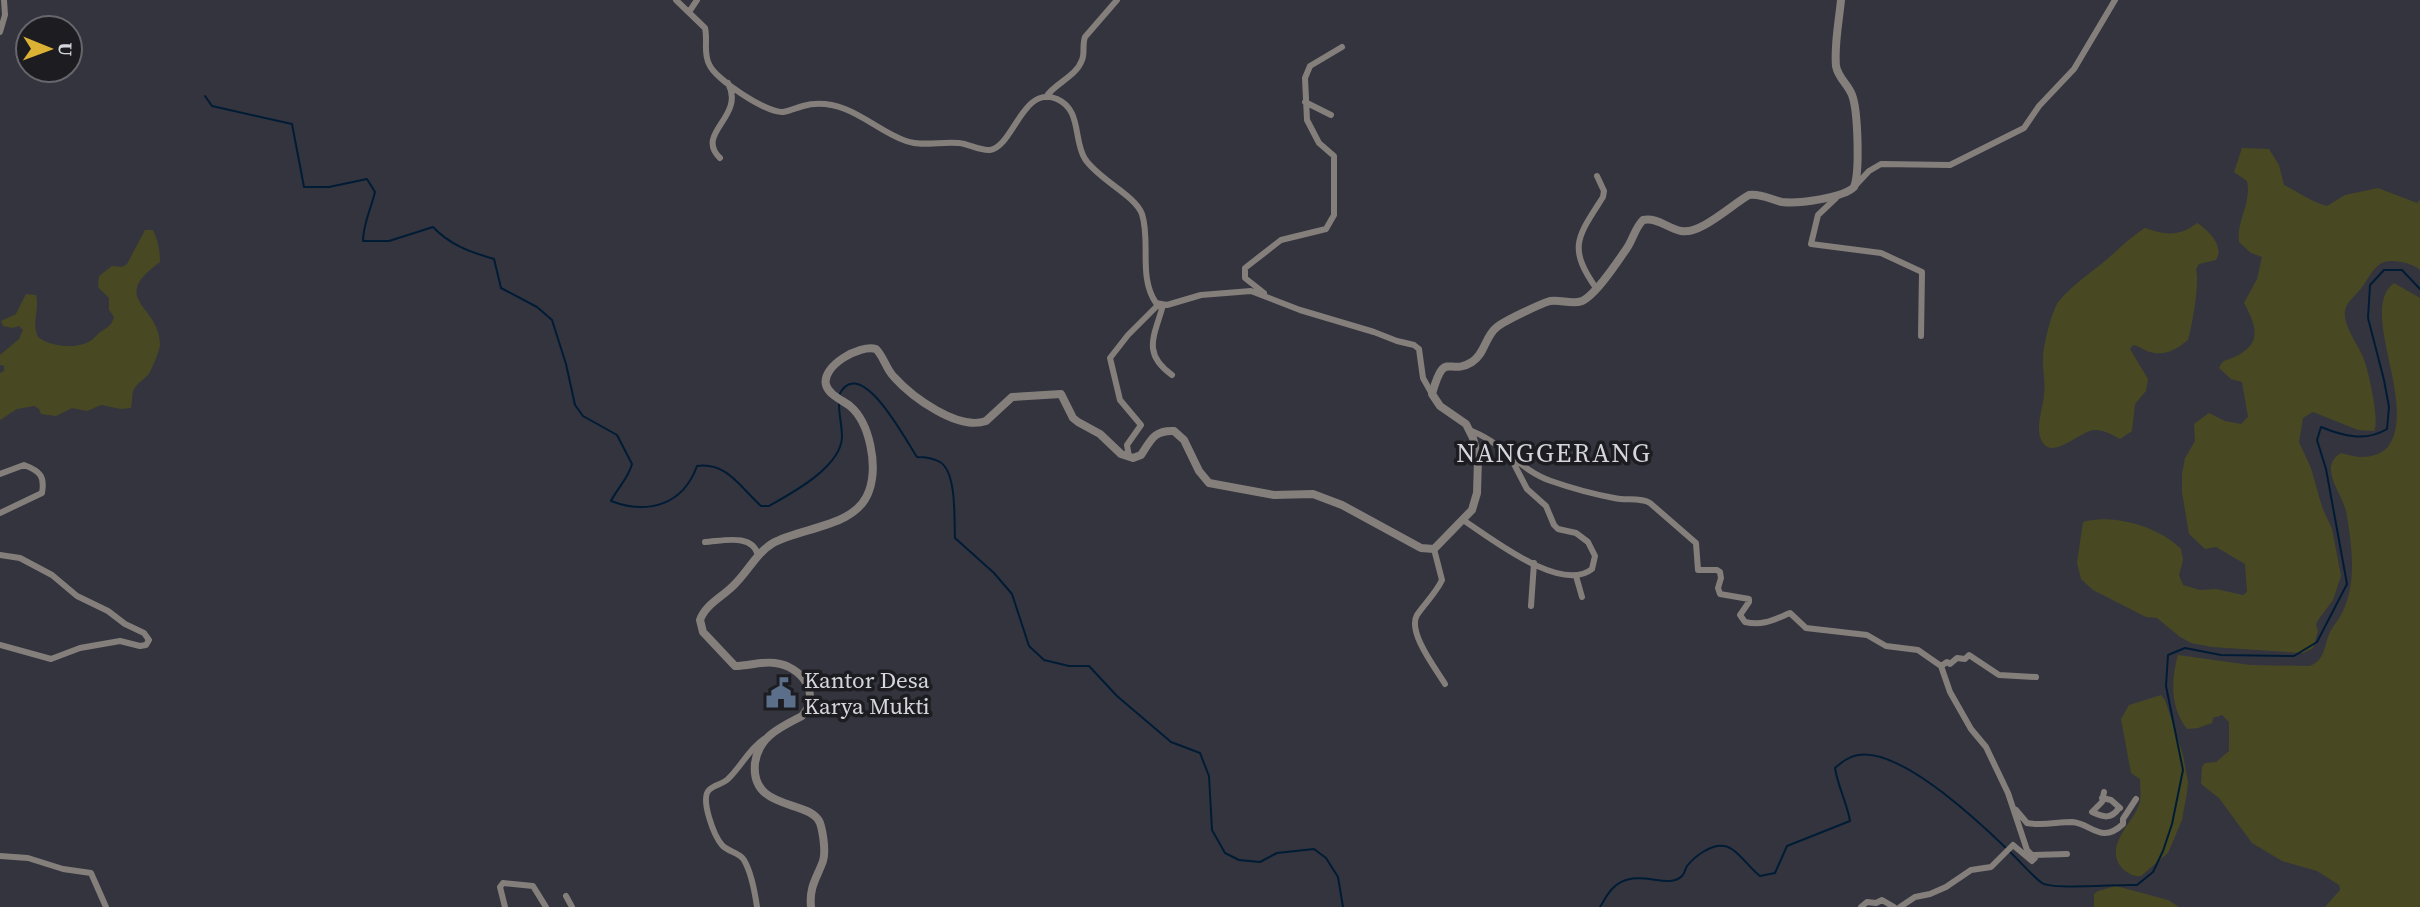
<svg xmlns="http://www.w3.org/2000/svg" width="2420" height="907" viewBox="0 0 2420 907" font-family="'Source Serif 4',serif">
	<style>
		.green { fill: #484922 }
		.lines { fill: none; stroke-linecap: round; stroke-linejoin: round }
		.stream { stroke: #001c35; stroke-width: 2 }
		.minor { stroke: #847f7b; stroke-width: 6 }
		.tertiary { stroke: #847f7b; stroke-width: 8 }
		.labels { text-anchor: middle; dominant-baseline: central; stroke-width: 7; stroke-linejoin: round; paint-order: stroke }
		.poi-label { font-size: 23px; fill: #d5d5dc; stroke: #1c1c21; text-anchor: start }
		.quarter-label { font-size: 26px; letter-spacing: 2px; fill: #d5d5dc; stroke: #1c1c21 }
	</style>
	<rect width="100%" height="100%" fill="#34343f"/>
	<path class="green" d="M2242,148L2269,149L2279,165L2284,185C2299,192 2311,202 2327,206L2345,195L2378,188L2417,203L2420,200V270C2412,263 2395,259 2384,262C2374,266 2369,277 2363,286C2358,293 2349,300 2346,307C2340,322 2358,344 2363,357C2368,368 2380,421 2374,431L2358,430L2313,412L2303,418L2299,442L2311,468L2322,507L2332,529L2341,576L2333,600L2318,620L2316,625L2318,631L2313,648L2303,653L2212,647L2191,643L2180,637L2157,618L2146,617L2093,590L2081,579L2077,563L2083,522C2113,513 2160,527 2181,549L2183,560L2179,575L2183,585L2200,590L2216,589L2243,595L2247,592L2245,564L2216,547L2205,549L2189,534L2182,492V474L2185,458L2195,441L2194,424L2209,413L2225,421L2241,424L2248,417L2242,382L2231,379L2219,368C2223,360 2224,361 2232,358C2263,345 2257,327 2244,303L2257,279L2262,257L2251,253L2239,242C2236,221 2252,203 2247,181L2234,172Z
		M2197,223C2208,230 2225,246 2216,260L2199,264L2196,269C2200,282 2192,326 2188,340C2175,350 2166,356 2150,352C2143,350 2140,346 2133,345L2130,349L2148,379L2146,391L2135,404L2132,431L2120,439C2113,435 2104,430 2095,430C2082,430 2058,455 2046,446C2032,435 2043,409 2044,395C2046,382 2042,370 2043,357C2043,347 2052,309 2059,301C2074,283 2094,271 2112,255C2123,245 2132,236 2145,228C2165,235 2180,237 2197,223Z
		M145,230H153C158,241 160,250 160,262C107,301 160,304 160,345C160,349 151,372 148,375C143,380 136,384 133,391C132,396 132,402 131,408L121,409L101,405L87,411L72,408L56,416L41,414L39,409L34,406L17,409L0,420V373L4,371V366L0,365V355L19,339L23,330L19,326L13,328L3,326L1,321L16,314L26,294L36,295C40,309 31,323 38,337C50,346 72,349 86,343C92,341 95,337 99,333C107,327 111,327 114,317L109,310V298L98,287L99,276L112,266L122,267L127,264Z
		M2394,283L2420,298V907H2325L2340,890L2339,885L2317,871L2282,861L2252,843L2219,798L2201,784L2202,767L2205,763L2216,762L2229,751V722L2222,715L2213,718L2212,723L2198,728L2187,729C2170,708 2171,679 2178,655L2250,665L2309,666C2323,662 2324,649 2328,637C2331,628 2338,621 2342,613C2357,584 2352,547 2347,516C2345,495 2316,468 2341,453C2357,458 2373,460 2387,448C2420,407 2357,310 2394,283Z
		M2161,695L2165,700L2183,755L2188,782L2187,792L2182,820L2168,853L2141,876C2134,877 2127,873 2122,868C2104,847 2130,826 2138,807C2142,799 2140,788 2140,779L2131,773L2121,719L2129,705Z
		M2116,886L2168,900L2179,907H2094V894L2098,891Z"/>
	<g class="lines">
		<path class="stream" d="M205,96L212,106L292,124L304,187H329L367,179L375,192C371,209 363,224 363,241H389L433,227C450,245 470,252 494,259L501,288L537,307L552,320L566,364L575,405L583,416L617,435L632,464C628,479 618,487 611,501C648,515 683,505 697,466C727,462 740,487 761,506H769C792,493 841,467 842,437C842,426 839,415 839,404
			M839,395C860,352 906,441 917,457C925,457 933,458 940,462C957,472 954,520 955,538L994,573L1012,594L1029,646L1044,660L1069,666H1089L1117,696L1171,742L1200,753L1209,776L1212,830L1225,853L1239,860L1260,862L1277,853L1314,849L1326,858L1338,877L1343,907
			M2010,852C2020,861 2031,875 2042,883C2052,890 2119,884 2137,885L2153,872L2163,851L2172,824L2183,770L2166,686L2168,655L2185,648L2221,655L2294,656L2317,642L2347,584L2326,469L2317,440L2321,427C2343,436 2366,442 2387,429L2389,407L2384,380L2368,318L2370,285L2384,270H2402L2420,289
			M1600,907C1604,901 1607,894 1612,889C1635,865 1667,891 1682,876C1685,873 1685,869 1687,866C1695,856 1711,844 1724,846C1736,847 1749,868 1760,876L1775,873L1787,846L1850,821C1847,803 1838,787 1835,768C1842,762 1848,757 1858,755C1901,748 1977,820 2006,848"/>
		<path class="minor" d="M676,0L705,28C708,40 703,52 709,64C715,79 766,113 783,112C790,111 796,108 803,106C817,102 832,104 845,109C866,117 885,134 906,141C922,147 942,141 959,143C969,144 980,151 990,150C1013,147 1023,84 1057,99C1082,110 1073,140 1085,159C1099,180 1135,195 1142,214C1151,242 1138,277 1156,303L1167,305L1201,295L1251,291L1300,310L1374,332L1397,341L1414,345L1419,349L1423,378L1432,394
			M689,12L697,0
			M0,32L5,15L4,0
			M1046,97C1055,83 1076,77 1082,60C1085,53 1082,45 1085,37L1117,0
			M1305,102L1331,115
			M720,158C694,133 746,117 728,83
			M1855,186L1869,171L1881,164L1950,165L2024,128L2039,106L2074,69L2115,0
			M1836,198L1818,215L1811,244L1881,253L1922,272L1921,336
			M1596,288C1567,247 1578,236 1603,197L1604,191L1597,176
			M1264,293L1245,278V268L1281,240L1326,229L1334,215V156L1319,143L1307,120L1305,78L1310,66L1342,47
			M1163,305C1155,335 1141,353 1172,375
			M1469,430C1501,441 1519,470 1551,481C1571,488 1593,494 1614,498C1626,501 1640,497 1650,503L1696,543L1698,570H1717L1720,572L1721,578L1718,588L1720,594L1749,599V602L1740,615L1745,622C1763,626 1773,620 1790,613L1806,628L1867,635L1886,646L1918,650L1941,666L1950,692L1971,729L1986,747L2008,793L2027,850L2035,858L2032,861L2013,845L1991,867L1971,870L1946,887L1930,894L1915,897L1900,907
			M1129,457L1127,445L1141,425L1120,400L1110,358L1128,335L1159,304
			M0,474L24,465C40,471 45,476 42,493L0,513
			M1463,520C1491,538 1561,594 1592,569L1595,556L1588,542L1576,533L1558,529L1554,525L1546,506L1527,489L1513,462
			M705,542C723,541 752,533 758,555
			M1434,549L1442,580C1436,593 1425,603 1417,615C1407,632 1436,669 1445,684
			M0,555L20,558L52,575L77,596L108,611L125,624L144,633L149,640L146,645L140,646L120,641L80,648L51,659L0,645
			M1576,576L1582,597
			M1531,606L1534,563
			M1941,666L1947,662L1950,664L1957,658L1965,659L1969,655L1999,675L2036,677
			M2104,792L2102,802L2092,812C2103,817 2111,820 2119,808
			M2102,798L2111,800L2120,808
			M2016,810L2027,823C2042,826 2057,822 2072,822C2091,823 2101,845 2123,824V819L2136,799
			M2034,855L2067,854
			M0,856L28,858L63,869L91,873L106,907
			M566,896L572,907
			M505,907L500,887L503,883L533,886L546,907
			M757,907C755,893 751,872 744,860C739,852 728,852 722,845C714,836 700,799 709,790C714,785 723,784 728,779C741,767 748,750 764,739
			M1861,907L1867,902L1876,903L1882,900L1894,907"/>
		<path class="tertiary" d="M811,907C809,886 817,878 823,861C826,852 823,832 820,823C811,799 750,812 755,763C759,736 781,727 802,716C822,693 801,666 775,663C762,661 749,666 735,666L703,632L700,620C705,605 722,597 733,586C748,572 756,553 773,543C802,527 857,527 869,491C878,466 870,423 850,406C842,400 829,395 826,385C821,366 860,344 876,349C884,357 886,369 894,377C912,397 958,431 986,421L1012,397L1061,394L1073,418L1078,422L1100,434L1121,454L1133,458L1141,455C1151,440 1154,430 1174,431L1184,440L1199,471L1209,483L1274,495L1313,494L1342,505L1421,548L1434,549L1472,510L1477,493L1478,459L1473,438L1466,424L1440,406L1432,394C1445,348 1448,377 1472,362C1485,354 1485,336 1497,327C1504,321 1540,304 1550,301C1560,299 1572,305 1582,301C1596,295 1618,261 1627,248C1633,239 1635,228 1643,220C1657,217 1667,228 1681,231C1700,235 1731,205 1749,195C1761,193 1771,200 1782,202C1798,204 1843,198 1854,187C1860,173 1858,110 1852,95C1848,84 1838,78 1836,66C1834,45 1839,21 1841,0"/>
	</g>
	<defs>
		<g id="civic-bare" transform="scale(2.415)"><path d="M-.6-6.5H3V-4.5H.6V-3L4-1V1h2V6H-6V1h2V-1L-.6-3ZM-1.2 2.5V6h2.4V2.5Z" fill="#5c6f8a" stroke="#1c1c21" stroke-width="2.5" paint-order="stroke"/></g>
	</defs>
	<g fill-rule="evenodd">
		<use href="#civic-bare" x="781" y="693"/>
	</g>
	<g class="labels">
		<g class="poi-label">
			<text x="804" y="680">Kantor Desa<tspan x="804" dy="26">Karya Mukti</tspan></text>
		</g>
		<g class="quarter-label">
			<text x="1554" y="453">NANGGERANG</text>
		</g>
	</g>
	<g transform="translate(49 49) rotate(91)"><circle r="33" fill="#1c1c21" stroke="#66666c" stroke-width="2"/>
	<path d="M0-5L12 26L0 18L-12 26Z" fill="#dbb233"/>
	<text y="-10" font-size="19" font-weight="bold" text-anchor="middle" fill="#d5d5dc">U</text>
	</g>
</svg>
